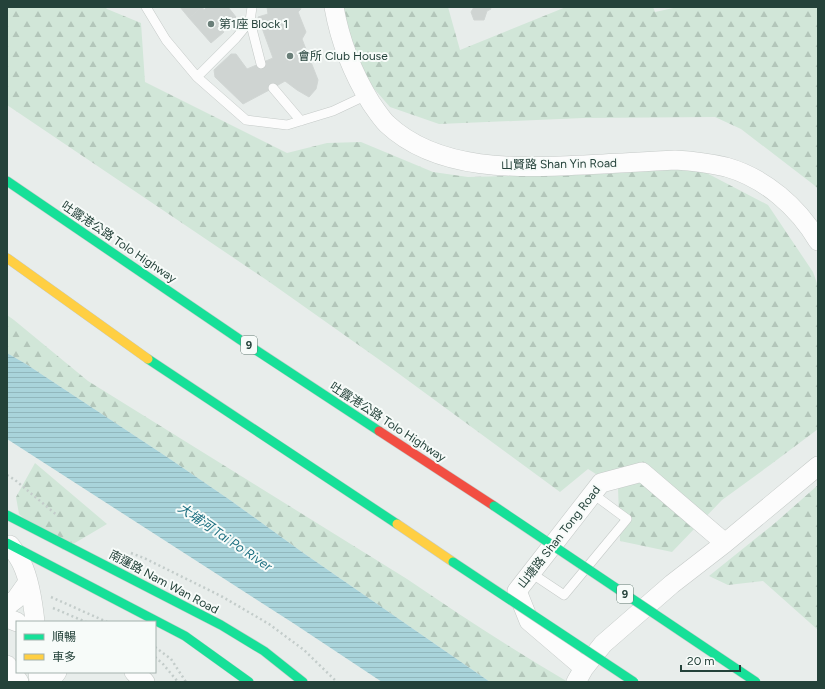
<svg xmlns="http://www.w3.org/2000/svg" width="825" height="689" viewBox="0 0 825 689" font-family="Figtree,'Noto Sans TC',sans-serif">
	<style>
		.forest { fill: url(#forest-firs) }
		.water { fill: url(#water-rules) }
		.building { fill: #cfd4d2; stroke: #d1d6d4 }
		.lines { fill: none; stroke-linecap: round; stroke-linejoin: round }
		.lane-casing { stroke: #c5cac8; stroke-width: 10 }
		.street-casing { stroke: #c5cac8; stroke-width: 20 }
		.fast-casing { stroke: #c3cbc8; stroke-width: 10 }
		.slow-casing { stroke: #c3cbc8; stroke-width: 10 }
		.jam-casing { stroke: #c3cbc8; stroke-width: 10 }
		.path { stroke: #c3ccca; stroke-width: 2.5; stroke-dasharray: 2 3; stroke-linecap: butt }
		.lane { stroke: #fcfcfc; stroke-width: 9 }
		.street { stroke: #fcfcfc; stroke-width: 19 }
		.fast { stroke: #16e098; stroke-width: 9 }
		.slow { stroke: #ffcf43; stroke-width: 9 }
		.jam { stroke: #f24e42; stroke-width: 9 }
		.fast-bridge-casing { stroke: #c3ccc9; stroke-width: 10; stroke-linecap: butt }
		.fast-bridge { stroke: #16e098; stroke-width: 9 }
		.poi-dot { fill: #697e78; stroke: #f7fbf9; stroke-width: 1.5 }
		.labels { text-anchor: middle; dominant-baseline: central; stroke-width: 4; stroke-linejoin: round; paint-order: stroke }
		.shield { fill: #f7fbf9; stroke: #637a73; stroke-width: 1 }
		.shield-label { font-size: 11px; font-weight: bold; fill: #24423a }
		.poi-label { font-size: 12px; fill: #24423a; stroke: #f7fbf9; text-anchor: start }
		.street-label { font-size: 12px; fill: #24423a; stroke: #f7fbf9 }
		.water-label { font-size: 13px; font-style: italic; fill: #1c6f80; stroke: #f7fbf9 }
	</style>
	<defs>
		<pattern id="forest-firs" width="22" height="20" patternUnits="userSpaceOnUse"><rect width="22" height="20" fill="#d1e6d8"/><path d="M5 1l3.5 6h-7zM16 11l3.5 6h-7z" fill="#b3c6ba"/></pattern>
		<pattern id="water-rules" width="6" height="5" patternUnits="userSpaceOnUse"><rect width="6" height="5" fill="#a9d4db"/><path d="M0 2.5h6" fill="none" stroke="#91b7bd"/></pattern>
	</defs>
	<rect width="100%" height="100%" fill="#e8edeb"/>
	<path class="forest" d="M7,7H105L107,9L141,23L145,82L287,153L327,143L361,142L433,172L468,177L600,174L697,168L768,205L813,272L818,286V429L770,465L722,500L672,552L620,541L618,488L588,469L560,492L391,368L268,281L7,105Z
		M344,7H448L460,50L566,7H653L655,12L678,7H818V189L814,185L741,129L715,117L583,118L439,124L390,107L356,68L344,33Z
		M7,315L14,320L88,381L407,579C460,615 513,650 568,682H490L302,552L230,500L167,457L26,364L7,353Z
		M35,463L107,524L63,550L19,514L16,497Z
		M818,485V630L763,581L728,585L709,576L775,523Z"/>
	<path class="water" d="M7,353L26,364L167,457L230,500L302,552L490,682H382L293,623L7,439Z"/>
	<path class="building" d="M180,7H202L189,18Z
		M202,7L204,10L207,7H228L236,17L221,30L224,32L211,43L189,18Z
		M267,7H300L301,9L298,12L306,32L302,39L318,80L316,89L309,97L297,90L285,81L273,88L243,104L215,77L214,70L231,54H236L247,69L273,58L258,17L268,14Z
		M474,7H490L491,9L487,11L484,20H474L471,12Z"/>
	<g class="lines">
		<g class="lane-casing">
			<path id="lane" d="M146,7L166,40L197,77L246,120L287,125L333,111L367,95
				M250,21L261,64
				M197,77L236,38L250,21L252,7
				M273,88L301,121
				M531,573L564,595L627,519L593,494"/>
		</g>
		<g class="street-casing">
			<path id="street" d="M334,7C340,41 353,74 371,103C376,110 381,118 387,124C438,172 519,168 584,165C614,163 644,162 675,160C692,161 709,163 726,167C765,178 798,207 818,241
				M10,545C14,551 19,557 22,564C30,581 33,603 35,622
				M7,606L16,599L28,582
				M7,618L17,622
				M7,665L19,682
				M584,668L529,621L517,591L601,483L642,472L725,543
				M38,672L39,682
				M134,672L145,682
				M49,682L57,672
				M576,682L584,668L603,644L672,584L725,543L818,466"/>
		</g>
		<g class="fast-casing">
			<path id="fast" d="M7,181L239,339L379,431
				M148,359L397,524
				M7,515L221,625L264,651L303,682
				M7,543L185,636L249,682"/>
		</g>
		<g class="slow-casing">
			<path id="slow" d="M7,258L148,359
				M397,524L453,562"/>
		</g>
		<g class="jam-casing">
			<path id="jam" d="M379,431L494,506"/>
		</g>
		<path class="path" d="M7,475L15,480L58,516
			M131,553L144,558L221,596L269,624L304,650L337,682
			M51,597L107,622
			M53,608L86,622
			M155,647L171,659L186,682
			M155,657L163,664L178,682"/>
		<use href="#lane" class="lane"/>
		<use href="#street" class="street"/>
		<use href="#fast" class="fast"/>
		<use href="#slow" class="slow"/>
		<use href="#jam" class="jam"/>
		<g class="fast-bridge-casing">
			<path id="fast-bridge" d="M494,506L756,682
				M453,562L634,682"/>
		</g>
		<use href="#fast-bridge" class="fast-bridge"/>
	</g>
	<g class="poi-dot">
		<circle cx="211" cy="24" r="4"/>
		<circle cx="290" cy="56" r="4"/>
	</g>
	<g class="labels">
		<g class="shield">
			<rect x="241" y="336" width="16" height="18" rx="3"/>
			<rect x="617" y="585" width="16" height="18" rx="3"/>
		</g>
		<g class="shield-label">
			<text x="249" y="345">9</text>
			<text x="625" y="594">9</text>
		</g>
		<g class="poi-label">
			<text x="219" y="24">第1座 Block 1</text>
			<text x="298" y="56">會所 Club House</text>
		</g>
		<g class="street-label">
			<text transform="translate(559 164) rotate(-1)">山賢路 Shan Yin Road</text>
			<text transform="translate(119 242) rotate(34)">吐露港公路 Tolo Highway</text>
			<text transform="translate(388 422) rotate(33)">吐露港公路 Tolo Highway</text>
			<text transform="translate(559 537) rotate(-52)">山塘路 Shan Tong Road</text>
			<text transform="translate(164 582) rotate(28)">南運路 Nam Wan Road</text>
		</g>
		<g class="water-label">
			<text transform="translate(225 537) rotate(34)">大埔河 Tai Po River</text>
		</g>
	</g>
	<rect width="825" height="689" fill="none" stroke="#24423a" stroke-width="16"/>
	<rect x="16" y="621" width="140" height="52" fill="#f7fbf9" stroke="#a3b1ad"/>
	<rect x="24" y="634" width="20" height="6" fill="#16e098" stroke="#a3b1ad"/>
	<text x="52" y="641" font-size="12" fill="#24423a">順暢</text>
	<rect x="24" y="654" width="20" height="6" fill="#ffcf43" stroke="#a3b1ad"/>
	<text x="52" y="661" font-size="12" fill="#24423a">車多</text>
	<path d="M681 665v6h59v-6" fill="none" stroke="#24423a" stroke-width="2"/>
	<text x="687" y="665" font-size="12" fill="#24423a" stroke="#f7fbf9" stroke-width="3" paint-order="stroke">20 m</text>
</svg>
